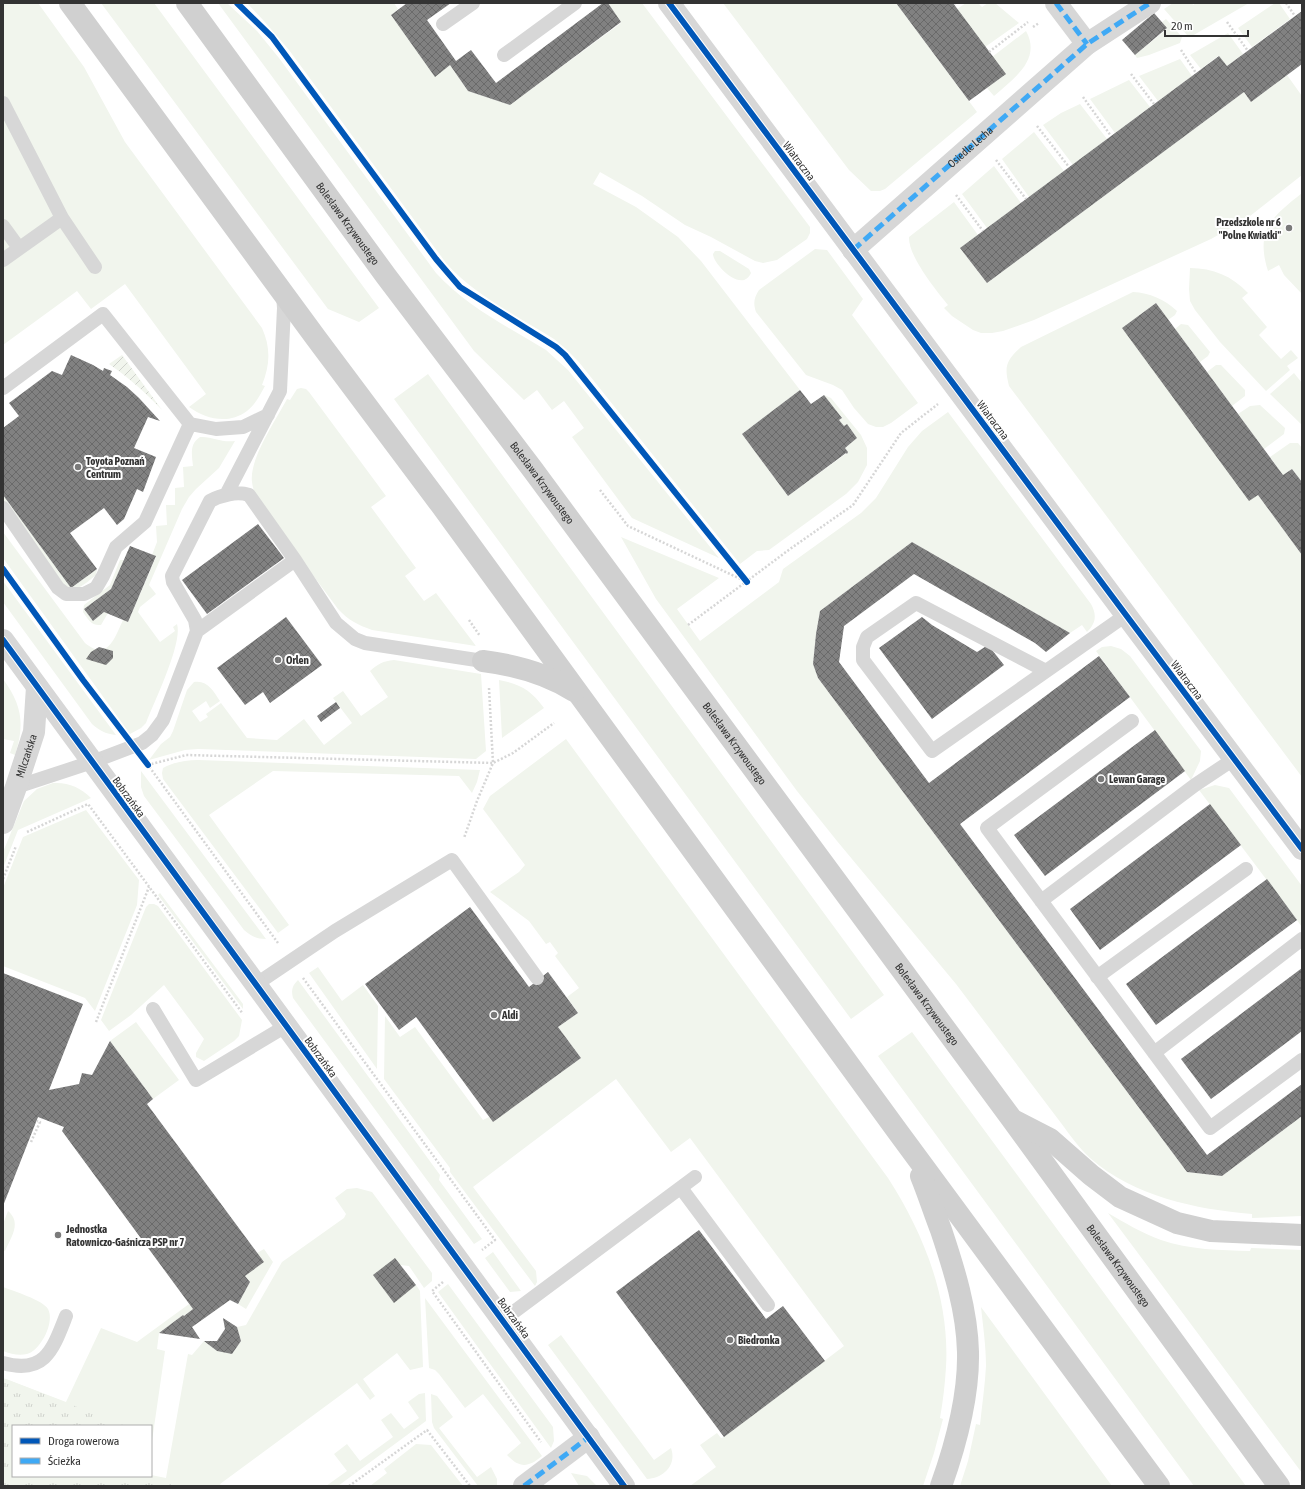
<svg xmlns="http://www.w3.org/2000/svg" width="1305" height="1489" viewBox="0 0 1305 1489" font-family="'Asap Condensed',sans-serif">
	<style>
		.grass { fill: #f1f5ed }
		.park { fill: url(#park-tufts) }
		.garden { fill: url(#garden-furrows) }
		.building { fill: url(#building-cross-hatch) }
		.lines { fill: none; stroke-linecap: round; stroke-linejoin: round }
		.path { stroke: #d6d6d6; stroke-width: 2.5; stroke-dasharray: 2 2; stroke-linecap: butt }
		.lane { stroke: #d7d7d7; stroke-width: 14 }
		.street { stroke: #d7d7d7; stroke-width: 22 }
		.secondary { stroke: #d0d0d0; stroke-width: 22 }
		.quiet { stroke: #3fa9f5; stroke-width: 5; stroke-dasharray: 10 5; stroke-linecap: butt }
		.cycleway-casing { stroke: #fff; stroke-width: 8 }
		.cycleway { stroke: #0057b8; stroke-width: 6 }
		.poi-dot { fill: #7a7a7a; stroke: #fff; stroke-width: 1.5 }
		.labels { text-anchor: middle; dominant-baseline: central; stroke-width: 4; stroke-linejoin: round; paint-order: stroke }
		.street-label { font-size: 11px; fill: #333; stroke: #fff }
		.poi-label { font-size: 11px; font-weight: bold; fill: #333; stroke: #fff; text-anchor: start }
	</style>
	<defs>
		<pattern id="park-tufts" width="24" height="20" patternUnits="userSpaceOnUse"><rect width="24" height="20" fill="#f1f5ed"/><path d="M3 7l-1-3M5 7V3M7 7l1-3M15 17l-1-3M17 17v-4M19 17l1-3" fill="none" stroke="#cfd2cc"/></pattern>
		<pattern id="garden-furrows" width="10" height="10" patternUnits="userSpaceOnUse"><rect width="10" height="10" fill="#f1f5ed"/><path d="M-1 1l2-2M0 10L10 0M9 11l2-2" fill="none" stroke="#cfd2cc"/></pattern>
		<pattern id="building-cross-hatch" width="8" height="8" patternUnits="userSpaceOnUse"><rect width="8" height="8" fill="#818181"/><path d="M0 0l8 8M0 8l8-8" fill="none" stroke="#6a6a6a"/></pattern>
	</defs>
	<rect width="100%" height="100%" fill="#fff"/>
	<path class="grass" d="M3,3H38L84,67L125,142L262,328C271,348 270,365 262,385L265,386C260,395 255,405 247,411C228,425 206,419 189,407L206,394L125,284L91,309L77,291L3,345Z
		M101,3H154L379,308L359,322L328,309Z
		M218,3H227L257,31L279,58L436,273C466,306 508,327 546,350L568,370L719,558L632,518L572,437L584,428L564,401L552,410L537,390L524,400L474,351Z
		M247,3H394L398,9L391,15L435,76L450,65L468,91L510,105L621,23L608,3H642L810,227V233L807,239L777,260L763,263L755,261L711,237L685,225L642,196L600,172L593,184L636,207L678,237L701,261L800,390L742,434L788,496L847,453L848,452L845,448L857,438L847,425L844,426L839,420L842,418L824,395L831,398L861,435L867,448V465L858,482L846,494L769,550L757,551L740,564L578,361L566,349L554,339C519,317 473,294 446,263L289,50L264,21Z
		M723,3H896L977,112L885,189L880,191H871L849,170Z
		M966,3H978L982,7L988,3H995L1019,23L985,47L957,9Z
		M1173,3H1192L1193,5L1196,3H1249L1192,36L1187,35L1164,9Z
		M1275,3H1279L1290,19L1252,47L1238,28Z
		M1166,19L1182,37L1180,43L1149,55L1137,58L1135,55L1167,29L1162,22Z
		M1026,31C1042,60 1013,79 994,96L987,88L1005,74L992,57Z
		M1228,33L1243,54L1227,66L1218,56L1201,69L1190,55Z
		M1180,59L1192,76L1158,101L1139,76Z
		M1287,75L1302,96V175L1245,220L1211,239L1034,320L1003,331L992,333H981L973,330L952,316L944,308L948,305C936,290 908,256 909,237L954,202L978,235L960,248L987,283L1244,92L1251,102Z
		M1129,80L1150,107L1115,133L1090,99Z
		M1080,104L1107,139L1073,165L1043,125L1061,113Z
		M1034,132L1064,171L1029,197L1002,159Z
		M994,166L1021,203L987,228L962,194Z
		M1302,193V294L1284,275L1279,265L1268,271C1255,230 1272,217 1302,193Z
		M815,249L827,250L863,299L852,315L918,403L891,423L883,427H876L868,424L854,408L842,390L833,385L806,375L756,312C753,303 754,298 759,290Z
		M715,251H720L749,269L751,273C742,294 713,264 713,254Z
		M1190,268C1213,268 1232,276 1248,293L1242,298L1267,327L1259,335L1281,359L1291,350L1298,358L1287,366L1290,370L1266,391L1220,342L1195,310L1190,301L1189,289Z
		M1133,292C1150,293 1164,299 1177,311L1175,315L1168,320L1156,303L1122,328L1258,495L1302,555V777L1009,386C1004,366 1006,361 1021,347Z
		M1181,324L1188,325L1210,352L1208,356L1200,362L1175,329Z
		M1216,365H1221L1245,390V396L1232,406L1207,372Z
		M1294,373L1302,383V425L1270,394Z
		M428,374L884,995L851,1019L394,399Z
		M301,388L306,389L309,392L386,496L371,507L416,568L405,576L424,601L436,593L476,646L372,630C358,625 348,620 338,609L261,505C257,497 253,491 252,482C249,459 276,420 287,399L290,400L297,389Z
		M1260,405L1285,428L1284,434L1264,449L1238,414L1250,406Z
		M948,412L1091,604C1097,615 1096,623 1087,632L1082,625L1070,633L912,542L820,611L816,634L813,664L818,678L1187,1172L1222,1176L1302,1116V1216L1252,1218V1214C1195,1209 1135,1197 1090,1158C1079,1148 1070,1135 1061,1123L956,984L837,841L797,791L656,599L621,537L719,578L677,609L700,641L779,582L783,569L861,513L876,498L908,447L922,431Z
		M200,437C212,436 221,443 235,441L219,468L196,489L189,497L182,509L149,585L156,594L140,607L138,612L160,642L175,631L173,627L177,624C183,643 154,702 146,723L141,728L130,734L3,558V532L85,643C108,662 115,637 123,620L128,622L156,557L152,555L157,542L156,526L167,525L166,505H175V488L184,487L183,467L193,466C192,455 189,444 200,437Z
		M1290,443H1298L1302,448V482L1292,469L1283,475L1270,457Z
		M3,495L71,588L97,569L96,575C87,582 76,594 65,587L3,503Z
		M120,560H124L111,589L84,609L93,621L104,612L108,613L101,625C91,626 88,619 83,612L84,605L110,585Z
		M3,581L116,735C106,734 100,731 92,724L3,602Z
		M1111,646L1121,649L1130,656L1201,751L1200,761L1191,780L1096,651L1102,647Z
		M394,660L481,674L486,751L476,759L198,749L185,750L149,760L161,744L170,737L173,731L187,690L194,682C208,680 213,691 220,701L210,708L206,701L192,711L200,722L208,717L206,714L221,703L247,738L277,740L304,719L324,745L352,723L333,698L343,691L361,716L388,697L370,671C378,664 383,661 394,660Z
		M3,679C22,705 25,724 15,755L10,753L14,741L3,739Z
		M499,680C520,684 531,690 544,708L502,738Z
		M566,739L888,1178C924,1234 950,1299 946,1367C945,1384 943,1401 940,1418L943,1419L934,1453L923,1486H690L716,1467L700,1445L717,1433L721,1438L724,1437L844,1346L690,1138L671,1152L616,1079L473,1187L536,1271L537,1282L535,1286L450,1172V1168L384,1079L385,1016L400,1037L415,1027L483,1120L489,1117L493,1122L581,1058L558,1027L578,1013L567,997L579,988L555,956L558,953L550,942L546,944L529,921L490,892L519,872L525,865L483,809L490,796Z
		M198,760L480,770L477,782L472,793L459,776L273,771L209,815L289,925L278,933L163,779L162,773L163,768C174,762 186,760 198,760Z
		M141,771L266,939C256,939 251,936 244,930L144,796L141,787Z
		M53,783C68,782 80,787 91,798L18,830L3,868V852L24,801L37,789Z
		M1215,785L1229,788L1302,886V927L1199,790Z
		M86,810L139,880L137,905L95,1011L85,998L3,966V888L23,837Z
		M160,893L243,1004V1009L158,895Z
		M149,904H154L158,906L242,1020L239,1036L234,1041L204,1061L196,1057V1053L204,1039L164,985L131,1015L109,1031L101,1020L146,907Z
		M318,967L342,1001L363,985L378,1006L377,1069L309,973Z
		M298,980L440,1175L439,1180L482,1239L474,1244L293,998C291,990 292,986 298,980Z
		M136,1022L179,1080L153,1099L110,1041Z
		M912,1032L1246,1486H1194L878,1056Z
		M357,1188L372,1192L432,1273V1281L424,1288L409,1266L400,1265L394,1302L416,1285L420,1291L423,1367L410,1370L397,1353L363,1379L375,1396L370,1400L357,1383L220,1484L221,1486H98L144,1483L145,1476L151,1475L166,1478L188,1354L192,1355L204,1341L217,1351L232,1354L241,1341L237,1327L246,1325L282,1262L344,1218L346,1214L335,1198L347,1189Z
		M8,1211C22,1223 11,1237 5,1251L3,1250V1224Z
		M1108,1213C1125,1223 1142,1233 1161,1240C1189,1250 1221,1250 1250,1251L1251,1248L1302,1250V1473Z
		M264,1249L273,1262L246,1309L238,1304L250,1282L245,1276L257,1253Z
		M493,1252L521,1291L510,1292L485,1258Z
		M448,1284L553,1427L554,1441L551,1448L438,1292Z
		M3,1287C13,1291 43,1300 48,1309C55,1322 41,1350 27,1354C19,1356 11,1354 3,1351Z
		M425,1298L542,1456C528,1468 519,1468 507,1455L521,1443L483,1394L465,1408L439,1374L435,1370L429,1368Z
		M189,1304L193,1309L184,1316L183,1315L159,1333L157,1349L165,1351L151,1448V1426H68L3,1386L6,1379L66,1402L101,1328L137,1342Z
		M981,1307L1112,1486H960L968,1461L976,1424L980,1425C982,1405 985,1385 986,1366C986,1346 983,1326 981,1307Z
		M561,1335L654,1460L671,1448C677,1465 664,1478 647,1479L548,1345Z
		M425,1393L426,1421L338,1486H326L347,1471L334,1454L347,1444L360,1461L393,1437L381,1420L391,1413L404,1429L419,1418L408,1402L419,1394Z
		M431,1394L437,1396L453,1417L439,1428L477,1477L491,1467L497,1479V1486H478L434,1428L432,1422Z
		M416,1444L431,1445L463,1486H370L387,1473L384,1469Z
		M571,1473L587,1476L597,1486H579Z"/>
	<path class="park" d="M3,1378L126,1426H13V1476H145L166,1480L173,1486H3Z"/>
	<path class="garden" d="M122,355L162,410C145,392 129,378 109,364Z"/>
	<path class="building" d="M407,3H451L427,20L456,61L471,50L496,83L603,3H608L621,22L510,105L468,91L450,65L435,77L391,15Z
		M896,3H953L1006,74L969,101Z
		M1302,11V64L1251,102L1244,92L987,283L960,248L1219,56L1227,66Z
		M1154,13L1167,28L1135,55L1122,40Z
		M1156,303L1283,475L1292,469L1302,482V555L1258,495L1249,501L1122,328Z
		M71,355L93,365L103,371L104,368L112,371L110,375L127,387L139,398L160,421L148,417L134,448L156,457L143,492L137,489L124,519L117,525L104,508L70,533L97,569L71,588L3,495V428L19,416L9,403L52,371L62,375Z
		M800,390L811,404L824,395L842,418L839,420L844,426L847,424L857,438L845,448L848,452L847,454L846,453L788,496L742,434Z
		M258,524L284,558L207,614L182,580Z
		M912,542L1070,633L1046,652L1035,643L914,574L844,626L839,662L929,783L1099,656L1130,697L960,824L1207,1155L1302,1084V1116L1222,1176L1187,1172L818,678L813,664L816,634L820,611Z
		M130,546L156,556L128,622L104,612L93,621L84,609L111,589Z
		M286,617L322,665L270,703L263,692L245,705L217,668Z
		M922,617L932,625L977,652L988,645L1004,665L932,719L879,648Z
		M99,647L113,651V658L106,665L86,659L91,652Z
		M336,702L340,708L321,722L317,716Z
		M1155,730L1185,771L1045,876L1014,835Z
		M1210,804L1241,845L1100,950L1070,909Z
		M1267,879L1297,920L1156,1025L1126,984Z
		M470,907L529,987L548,972L578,1013L558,1027L581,1058L493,1122L416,1017L399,1030L365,984Z
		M1302,968V1031L1211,1099L1181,1059Z
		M3,973L83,1004L49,1090L79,1084L82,1073L92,1075L110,1041L153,1099L147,1104L264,1262L245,1276L250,1282L238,1304L230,1300L192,1327L200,1339L159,1333L183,1315L184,1316L193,1309L62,1131L64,1127L38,1117L3,1206Z
		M699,1230L766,1319L783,1306L825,1361L724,1437L616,1292Z
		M395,1258L416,1285L394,1303L373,1275Z
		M223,1318L237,1327L241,1341L232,1354L217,1351L204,1341H217L225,1329Z"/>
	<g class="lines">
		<path class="path" d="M1286,3L1295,16
			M954,4L955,3
			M1227,22L1248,51
			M1033,27L1039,23
			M1181,50L1196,73
			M989,52L1028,22
			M1131,74L1154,104
			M1083,97L1111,136
			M1037,126L1069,167
			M996,160L1026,199
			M956,195L983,231
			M600,490L628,526L747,582
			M469,620L480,636
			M688,625L790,549L853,505L901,433L938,404
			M489,688L493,763L513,753L554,723
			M27,832L88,804L243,1014
			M3,879L16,846
			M278,943L148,765L186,755L493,763L477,801L464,838
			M303,978L495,1240L482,1250
			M96,1022L149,887
			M31,1142L40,1122L37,1121
			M443,1282L432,1291L541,1442
			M349,1486L427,1430L470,1486"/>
		<path class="lane" d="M443,24L473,3
			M504,55L575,3
			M3,103L62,218L95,267
			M3,226L19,248
			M3,260L62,218
			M3,388L103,314L190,424L216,429L243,427L268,415
			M226,495L280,391L284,308L283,295
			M3,508L58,588L66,594H84L96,588L103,576L116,547L145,522L190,424
			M197,631L295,560
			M1046,671L916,603L867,637L863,647V660L932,751L1126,615
			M1132,721L987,828L1210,1128L1302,1060
			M16,787L92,762L142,743L152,735L163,720L197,631L195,620L173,582L172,576L210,501C221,495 237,491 249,495L295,560L336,623L355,639L365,643L483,661
			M1041,901L1195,785L1234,759
			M1097,977L1246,869
			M255,985L335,931L452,860L537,978
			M153,1009L196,1080L286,1026
			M1154,1053L1302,939
			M681,1188L768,1305
			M503,1320L695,1177
			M3,1363C45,1375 53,1349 66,1316"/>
		<g class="street">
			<path d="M669,3L1126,615L1302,849"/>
			<path d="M1056,3L1087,44"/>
			<path d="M853,250L1087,44L1150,3"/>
			<path d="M3,640L624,1486"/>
			<path id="s1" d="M3,823L16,787L34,732L37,687"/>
			<path d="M524,1486L589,1437"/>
		</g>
		<g class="secondary">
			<path d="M70,3L316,338L441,505L898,1132L1159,1486"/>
			<path id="s2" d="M187,3L386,276L533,470L1011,1118L1279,1486"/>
			<path d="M483,661C515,665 546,673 574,691"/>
			<path d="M1015,1121L1050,1139L1091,1175L1120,1197L1177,1223L1211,1231L1302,1235"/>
			<path d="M921,1176C928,1193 934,1212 941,1230C954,1269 967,1310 968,1352C969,1397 956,1444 941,1486"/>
		</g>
		<g class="quiet">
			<path d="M1056,3L1087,44"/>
			<path id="s3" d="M853,250L1087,44L1150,3"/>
			<path d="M524,1486L589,1437"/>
		</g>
		<g class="cycleway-casing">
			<path id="cycleway" d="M237,3L272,37L436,259L460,287L556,347L565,355L747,582
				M669,3L1126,615L1302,849
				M3,569L83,680L148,765
				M3,640L624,1486"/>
		</g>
		<use href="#cycleway" class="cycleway"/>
	</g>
	<g class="poi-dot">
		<circle cx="1289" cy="228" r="4"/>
		<circle cx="78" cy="467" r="4"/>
		<circle cx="278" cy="660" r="4"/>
		<circle cx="1101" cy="779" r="4"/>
		<circle cx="494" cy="1015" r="4"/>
		<circle cx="58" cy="1235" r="4"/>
		<circle cx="730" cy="1340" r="4"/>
	</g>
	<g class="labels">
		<g class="street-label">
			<text stroke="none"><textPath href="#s3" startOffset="156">Osiedle Lecha</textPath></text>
			<text transform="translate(799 161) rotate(53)">Wiatraczna</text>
			<text stroke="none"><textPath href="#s2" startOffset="273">Bolesława Krzywoustego</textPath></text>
			<text transform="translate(993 420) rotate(53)">Wiatraczna</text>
			<text stroke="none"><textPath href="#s2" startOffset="597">Bolesława Krzywoustego</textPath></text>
			<text transform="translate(1187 680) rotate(53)">Wiatraczna</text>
			<text stroke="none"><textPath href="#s2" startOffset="921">Bolesława Krzywoustego</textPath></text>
			<text stroke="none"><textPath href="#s1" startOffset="71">Milczańska</textPath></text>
			<text transform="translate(129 797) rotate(54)">Bobrzańska</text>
			<text stroke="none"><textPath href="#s2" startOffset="1245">Bolesława Krzywoustego</textPath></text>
			<text transform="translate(321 1057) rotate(54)">Bobrzańska</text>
			<text stroke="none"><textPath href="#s2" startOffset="1569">Bolesława Krzywoustego</textPath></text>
			<text transform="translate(514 1318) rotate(54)">Bobrzańska</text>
		</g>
		<g class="poi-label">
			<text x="1281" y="222" text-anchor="end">Przedszkole nr 6<tspan x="1281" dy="13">"Polne Kwiatki"</tspan></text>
			<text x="86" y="461">Toyota Poznań<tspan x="86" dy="13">Centrum</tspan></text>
			<text x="286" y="660">Orlen</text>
			<text x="1109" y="779">Lewan Garage</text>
			<text x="502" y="1015">Aldi</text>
			<text x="66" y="1229">Jednostka<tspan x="66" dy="13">Ratowniczo-Gaśnicza PSP nr 7</tspan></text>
			<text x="738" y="1340">Biedronka</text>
		</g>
	</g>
	<rect width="1305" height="1489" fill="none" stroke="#333333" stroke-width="8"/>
	<rect x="12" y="1425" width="140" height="52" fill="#ffffff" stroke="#adadad"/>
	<rect x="20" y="1438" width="20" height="6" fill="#0057b8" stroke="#adadad"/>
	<text x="48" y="1445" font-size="12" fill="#333333">Droga rowerowa</text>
	<rect x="20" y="1458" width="20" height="6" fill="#3fa9f5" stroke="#adadad"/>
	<text x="48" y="1465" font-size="12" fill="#333333">Ścieżka</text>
	<path d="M1165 30v6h83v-6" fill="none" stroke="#333333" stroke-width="2"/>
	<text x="1171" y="30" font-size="12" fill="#333333" stroke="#ffffff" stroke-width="3" paint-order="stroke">20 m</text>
</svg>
